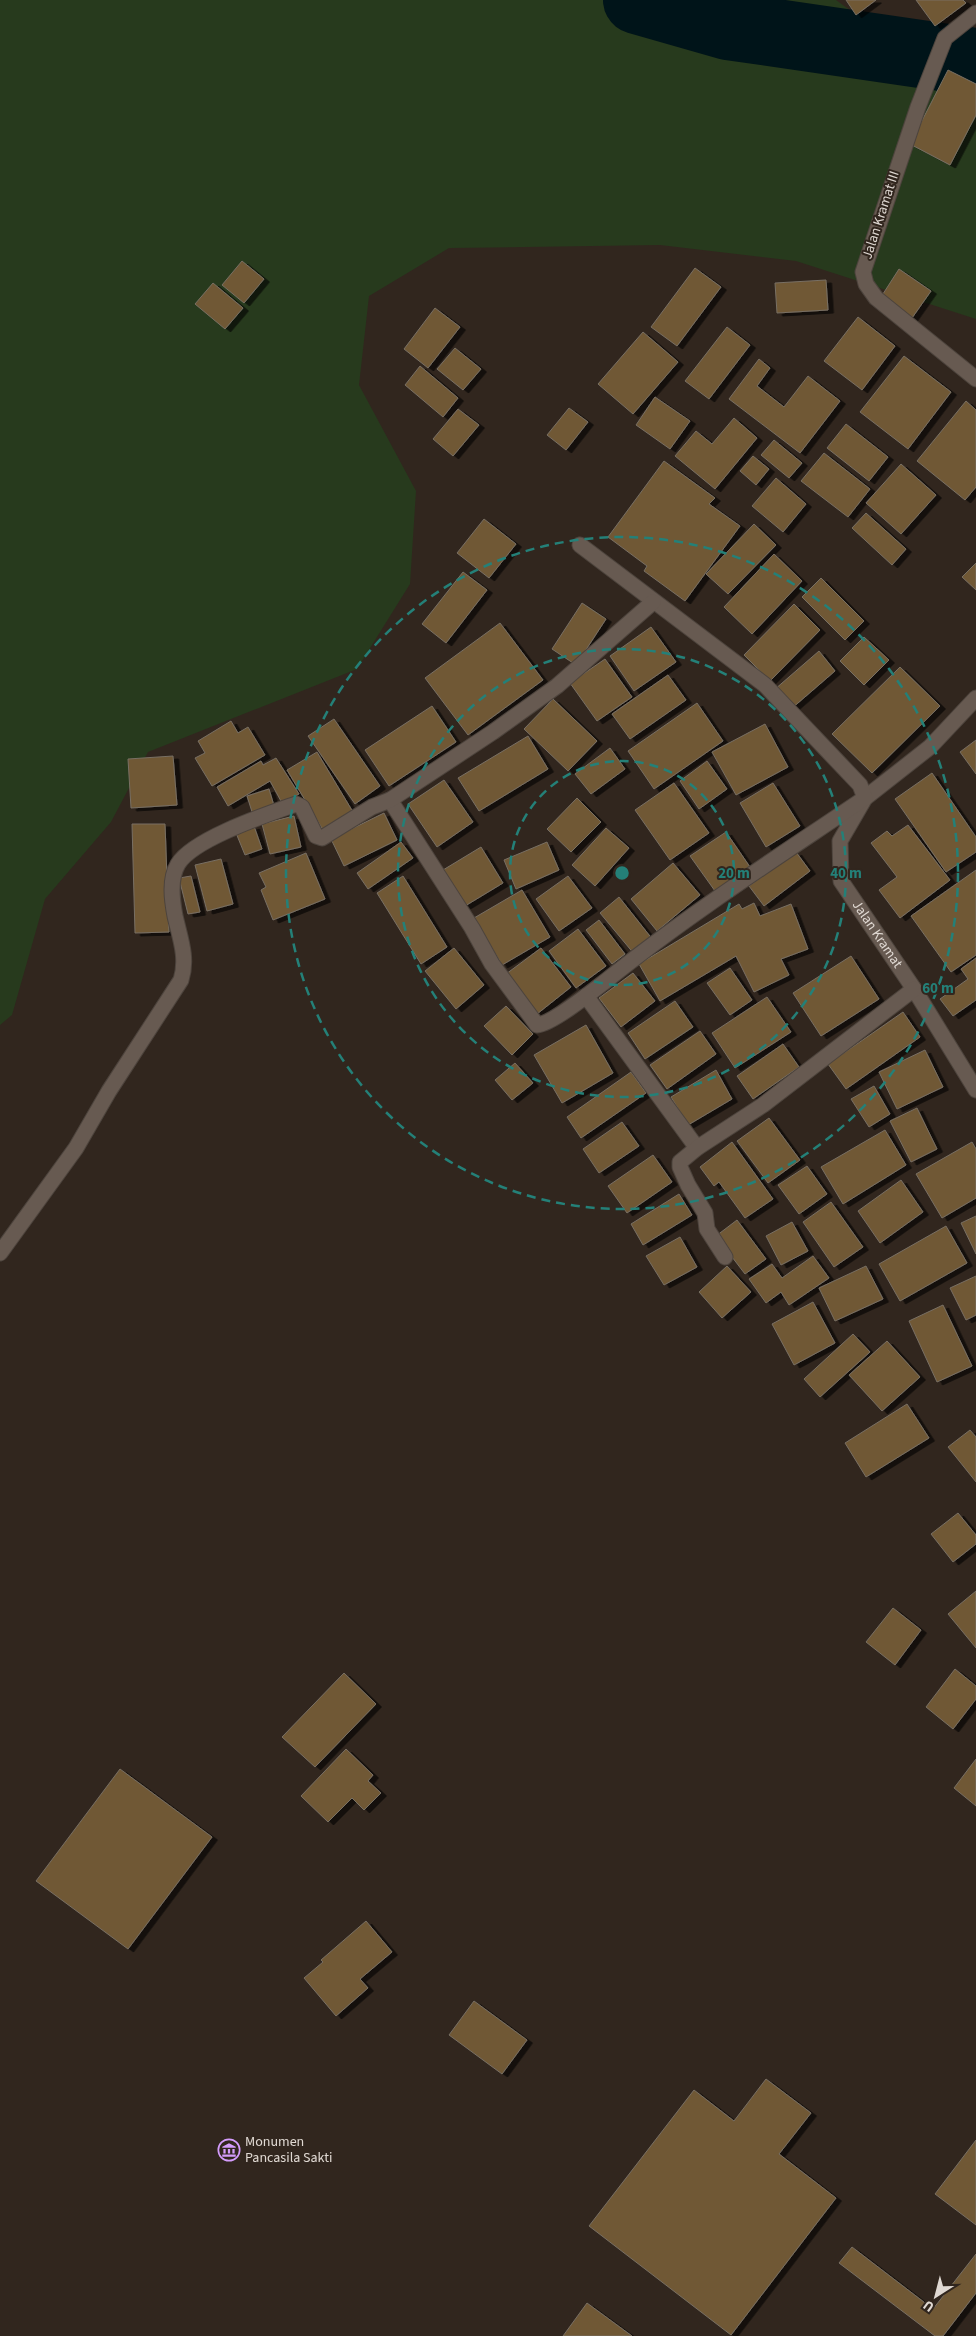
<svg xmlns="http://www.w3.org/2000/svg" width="976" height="2336" viewBox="0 0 976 2336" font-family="'Source Sans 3',sans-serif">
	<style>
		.green { fill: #273a1d }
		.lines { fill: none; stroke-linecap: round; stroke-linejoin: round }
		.river { stroke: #001419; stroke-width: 68 }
		.building { fill: #705836; stroke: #786f63; filter: url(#shadow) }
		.minor-casing { stroke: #4d443d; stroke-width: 17 }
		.minor { stroke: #675a51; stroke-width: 15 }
		.ring { fill: none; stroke: #248078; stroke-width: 2.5; stroke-dasharray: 9 6 }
		.labels { text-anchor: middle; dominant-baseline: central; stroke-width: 4; stroke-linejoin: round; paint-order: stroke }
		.street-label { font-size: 14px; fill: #e0d9d3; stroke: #31261e }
		.poi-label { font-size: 14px; fill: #e0d9d3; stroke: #31261e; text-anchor: start }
		.centre { fill: #248078; stroke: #31261e; stroke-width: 2.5 }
		.ring-label { font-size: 15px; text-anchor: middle; font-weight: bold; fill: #248078; stroke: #31261e; stroke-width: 4; stroke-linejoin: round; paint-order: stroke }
	</style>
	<defs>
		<filter id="shadow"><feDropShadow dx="5.5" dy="3" stdDeviation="0" flood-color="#0009"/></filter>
	</defs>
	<rect width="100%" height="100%" fill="#31261e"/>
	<path class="green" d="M0,0H836L976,102V319L796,261L660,245L449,248L369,296L359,385L416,491L410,584L357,669L148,752L111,822L45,899L12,1015L0,1025Z"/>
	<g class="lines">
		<path class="river" d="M637,0L728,26L976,62"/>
	</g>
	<path class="building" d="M846,0H876L856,15Z
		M916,0H963L966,3L935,26Z
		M948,70L976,84V115L950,165L910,144Z
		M242,261L264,279L244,303L222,285Z
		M695,268L721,287L677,346L651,327Z
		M899,269L931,291L912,318L881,297Z
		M826,280L828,310L777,313L775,283Z
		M213,283L243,308L225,329L195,304Z
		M435,308L460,327L428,368L404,349Z
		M858,317L895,346L862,390L824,361Z
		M727,327L750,345L709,399L685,381Z
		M643,332L678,362L633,414L598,384Z
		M455,348L481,369L463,390L437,369Z
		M904,356L951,392L908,449L860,412Z
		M759,359L770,368L757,386L784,407L808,376L840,401L800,453L729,399Z
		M420,366L458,398L443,417L405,385Z
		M655,397L690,421L670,449L636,425Z
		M966,401L976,410V487L965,500L917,461Z
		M569,408L588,422L566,450L547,435Z
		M458,409L479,425L453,456L433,439Z
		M734,418L757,438L715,489L675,456L696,431L712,444Z
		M846,424L888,457L869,481L827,448Z
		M774,440L802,463L789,478L761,455Z
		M824,453L870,489L848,517L801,481Z
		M753,456L769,469L756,485L740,471Z
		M664,461L715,498L709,504L740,526L685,601L644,571L647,566L608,537Z
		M901,464L936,495L901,534L866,503Z
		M776,478L806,504L783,532L752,506Z
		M866,513L906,549L892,565L852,528Z
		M484,519L516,544L489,578L457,553Z
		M754,524L776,545L728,594L706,574Z
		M774,554L802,581L752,634L724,607Z
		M976,563V590L962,577Z
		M463,572L487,590L446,643L422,624Z
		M821,578L864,621L845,640L802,597Z
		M582,603L606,619L576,665L552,649Z
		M794,604L820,630L770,681L744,655Z
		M500,623L543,680L468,735L425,678Z
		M651,627L676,662L634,691L610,656Z
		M864,637L889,660L864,685L840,661Z
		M819,651L835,671L791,709L774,690Z
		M605,659L632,697L597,721L570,683Z
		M900,667L940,706L872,773L832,734Z
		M668,675L686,700L630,739L612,714Z
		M553,699L597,741L568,771L524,729Z
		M697,703L723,741L654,789L628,751Z
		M432,706L456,742L389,786L365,750Z
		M334,719L380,786L355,804L308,736Z
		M231,721L238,733L248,727L265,755L212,786L195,758L205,753L198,741Z
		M765,724L788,767L736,795L712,752Z
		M528,736L548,769L479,811L458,778Z
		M976,740V774L960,752Z
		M610,748L625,769L591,794L575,774Z
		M317,752L353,812L323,830L287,770Z
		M173,756L177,805L131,808L128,759Z
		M276,758L299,794L282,803L270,781L228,806L217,787L261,761L263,765Z
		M707,761L727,789L699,809L680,781Z
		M932,773L976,837V852L946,872L895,799Z
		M444,780L473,822L437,847L408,804Z
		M674,783L709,833L670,860L635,810Z
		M773,783L800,826L766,847L740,803Z
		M269,789L275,809L253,815L247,796Z
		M577,798L601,822L571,852L547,829Z
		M384,813L397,840L344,866L331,839Z
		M294,816L301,847L270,854L262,824Z
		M132,824H165L169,932L135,933Z
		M908,825L950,880L900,918L879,890L897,877L871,843L887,831L892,836Z
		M254,826L262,849L245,855L236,833Z
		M606,828L629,848L595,886L572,865Z
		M726,832L750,867L715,891L690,856Z
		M401,842L413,858L368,889L357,873Z
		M547,842L559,870L516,889L504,860Z
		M481,847L503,883L465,906L443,870Z
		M796,852L810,871L764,906L749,886Z
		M306,853L325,899L273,920L261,890L266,887L259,873Z
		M221,859L233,904L207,911L195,865Z
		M673,863L700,895L657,931L631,899Z
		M976,870V955L951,972L911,916Z
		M191,876L200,912L188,914L179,878Z
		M403,876L447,947L421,964L377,893Z
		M568,876L592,908L559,931L536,899Z
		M522,890L550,937L502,965L474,918Z
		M619,897L653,940L635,955L600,913Z
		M754,903L760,916L791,904L808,949L781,959L789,975L754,992L736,956L660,1001L639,964L739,904L742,909Z
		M599,920L625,954L612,964L586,930Z
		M578,929L606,966L576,988L549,951Z
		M454,948L484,985L456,1009L425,971Z
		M541,948L571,987L537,1014L506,974Z
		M851,956L879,999L821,1036L793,993Z
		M976,958V1000L953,1016L940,999L968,979L961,969Z
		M730,968L752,1000L730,1015L707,983Z
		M633,973L655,1001L621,1027L599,998Z
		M767,997L791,1032L735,1068L712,1033Z
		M675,1001L693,1027L645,1059L628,1033Z
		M506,1006L533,1034L512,1055L484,1026Z
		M903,1012L920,1037L846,1089L828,1064Z
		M586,1025L613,1073L562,1103L534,1055Z
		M700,1031L716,1054L667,1089L650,1065Z
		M783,1044L799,1067L753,1099L737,1076Z
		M925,1050L943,1087L897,1109L879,1072Z
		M515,1063L533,1083L512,1100L495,1080Z
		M716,1070L732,1099L688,1125L671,1097Z
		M631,1072L646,1093L581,1138L567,1117Z
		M874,1086L890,1114L869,1127L851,1099Z
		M917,1108L937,1149L911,1162L890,1121Z
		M769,1118L800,1160L768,1183L737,1141Z
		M622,1122L639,1146L599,1173L583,1149Z
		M885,1130L906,1165L843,1204L821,1167Z
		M732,1142L773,1199L745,1218L719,1182L714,1186L700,1167Z
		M972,1142L976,1149V1198L942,1218L916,1174Z
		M653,1155L672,1182L627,1213L608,1186Z
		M807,1166L827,1194L799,1214L778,1185Z
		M901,1180L923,1212L880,1243L858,1211Z
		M679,1194L692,1215L643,1245L631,1224Z
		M831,1202L863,1247L834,1267L803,1222Z
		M976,1216V1254L961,1223Z
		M737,1220L766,1259L745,1274L716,1236Z
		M792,1222L808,1251L781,1265L766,1236Z
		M946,1226L967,1263L900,1301L879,1264Z
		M680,1237L697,1267L664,1285L646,1256Z
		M813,1256L829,1278L789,1305L781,1292L766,1303L749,1279L772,1264L782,1278Z
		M727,1266L751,1292L722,1318L699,1292Z
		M866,1266L883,1299L835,1321L819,1288Z
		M976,1276V1315L966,1320L950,1288Z
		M813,1302L835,1343L794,1365L772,1324Z
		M943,1305L972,1366L937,1382L909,1321Z
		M853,1334L870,1352L820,1397L804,1379Z
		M887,1341L920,1377L882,1411L849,1375Z
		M907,1404L929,1438L866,1477L845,1443Z
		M970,1430L976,1437V1482L948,1447Z
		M958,1513L976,1535V1544L953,1562L931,1534Z
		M976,1591V1648L948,1614Z
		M893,1608L921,1630L895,1665L866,1642Z
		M955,1669L976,1686V1699L953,1729L926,1707Z
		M344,1673L376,1704L315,1767L282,1737Z
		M346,1749L373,1775L368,1781L381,1793L364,1810L352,1798L328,1822L301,1796Z
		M976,1759V1806L954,1788Z
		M120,1769L212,1837L128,1949L36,1881Z
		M366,1921L392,1952L360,1979L368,1988L336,2016L304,1978L323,1962L321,1960Z
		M474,2001L527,2040L502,2074L449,2035Z
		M766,2079L811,2113L779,2154L836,2198L731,2335L589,2226L694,2090L734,2121Z
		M976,2140V2225L935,2194Z
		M852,2247L933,2309L976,2254V2293L943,2336H935L839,2263Z
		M587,2303L632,2336H563Z"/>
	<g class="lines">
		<g class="minor-casing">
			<g id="minor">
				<path d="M976,13L945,38L918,107L863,272L866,284L876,298L976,379"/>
				<path id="s1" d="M976,698L930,747L865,798L840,841L841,881L914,989L976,1090"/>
				<path d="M390,800L472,928L492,964L537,1025C552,1024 594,990 607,980C689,914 778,857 865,798L860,785L765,685L580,545"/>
				<path d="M586,996L697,1148"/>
				<path d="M0,1253L76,1148L109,1091L181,980C188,958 180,938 175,916C172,900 169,879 178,864C193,839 268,814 296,804L302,807L316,836L322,838L372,807L390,800L493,732L557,686L653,602"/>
				<path d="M725,1257L707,1229L705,1213L688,1185L680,1167V1162L697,1148L763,1105L914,989"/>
			</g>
		</g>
		<use href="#minor" class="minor"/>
	</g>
	<g class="ring">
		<circle cx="622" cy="873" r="112"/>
		<circle cx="622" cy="873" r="224"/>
		<circle cx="622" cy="873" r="336"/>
	</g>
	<defs>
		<g id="museum-ring" transform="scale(1.125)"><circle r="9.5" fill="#31261e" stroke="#d49cfc" stroke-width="1.5"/><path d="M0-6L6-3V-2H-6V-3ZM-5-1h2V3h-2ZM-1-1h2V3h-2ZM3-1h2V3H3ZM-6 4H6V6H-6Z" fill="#d49cfc"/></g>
	</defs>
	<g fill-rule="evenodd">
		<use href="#museum-ring" x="229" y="2150"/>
	</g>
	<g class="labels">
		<g class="street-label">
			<text transform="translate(881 215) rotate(-72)">Jalan Kramat III</text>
			<text stroke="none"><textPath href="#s1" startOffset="304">Jalan Kramat</textPath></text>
		</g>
		<g class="poi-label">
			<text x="245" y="2142">Monumen<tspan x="245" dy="16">Pancasila Sakti</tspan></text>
		</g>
	</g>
	<circle cx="622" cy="873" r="8" class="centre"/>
	<g class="ring-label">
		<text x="734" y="878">20 m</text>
		<text x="846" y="878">40 m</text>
		<text x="938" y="993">60 m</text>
	</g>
	<g transform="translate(936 2296) rotate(216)" stroke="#31261e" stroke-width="4" paint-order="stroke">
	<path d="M0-4L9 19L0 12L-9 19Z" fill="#e0d9d3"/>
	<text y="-8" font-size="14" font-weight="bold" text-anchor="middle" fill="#e0d9d3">U</text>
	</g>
</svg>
